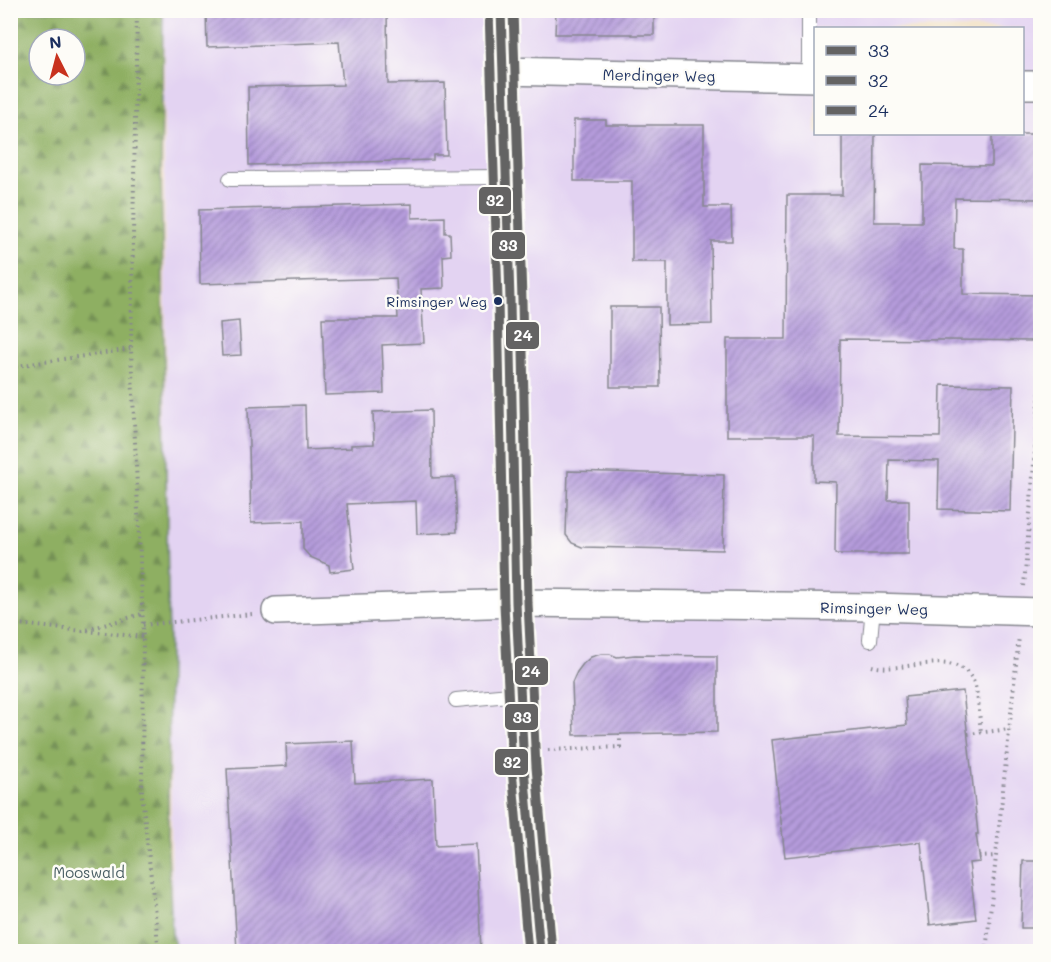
<svg xmlns="http://www.w3.org/2000/svg" width="1051" height="962" viewBox="0 0 1051 962" font-family="Mali,sans-serif">
	<style>
		.built { fill: #e3d3f2; fill-rule: evenodd }
		.forest { fill: url(#forest-firs); stroke: #546f60; stroke-width: 1.5; fill-rule: evenodd }
		.building { fill: url(#building-hatch) }
		.lines { fill: none; stroke-linecap: round; stroke-linejoin: round }
		.service-casing { stroke: #86878f; stroke-width: 16 }
		.minor-casing { stroke: #86878f; stroke-width: 30 }
		.path { stroke: #86878f; stroke-width: 4; stroke-dasharray: 1.5 4.5; stroke-linecap: butt }
		.service { stroke: #fff; stroke-width: 14 }
		.minor { stroke: #fff; stroke-width: 27 }
		.bus-1-casing { stroke: #fdfcf7; stroke-width: 14 }
		.bus-2-casing { stroke: #fdfcf7; stroke-width: 14 }
		.bus-3-casing { stroke: #fdfcf7; stroke-width: 14 }
		.bus-1 { stroke: #646363; stroke-width: 9 }
		.bus-2 { stroke: #646363; stroke-width: 9 }
		.bus-3 { stroke: #646363; stroke-width: 9 }
		.bus-dot { fill: #1b2f5e; stroke: #fdfcf7; stroke-width: 2 }
		.labels { text-anchor: middle; dominant-baseline: central; stroke-width: 5; stroke-linejoin: round; paint-order: stroke }
		.bus-label { font-size: 14px; fill: #1b2f5e; stroke: #fdfcf7; text-anchor: end }
		.street-label { font-size: 15px; fill: #1b2f5e; stroke: #fdfcf7 }
		.park-label { font-size: 15px; fill: #495e63; stroke: #fdfcf7 }
		.line-badge { stroke: #fdfcf7; stroke-width: 2 }
		.badge-label { font-size: 16px; text-anchor: middle; font-weight: bold; fill: #fff }
	</style>
	<defs>
		<pattern id="forest-firs" width="22" height="20" patternUnits="userSpaceOnUse" patternTransform="scale(1.5)"><rect width="22" height="20" fill="#8eaf62"/><path d="M5 1l3.5 6h-7zM16 11l3.5 6h-7z" fill="#738f54"/></pattern>
		<pattern id="building-hatch" width="6" height="6" patternUnits="userSpaceOnUse" patternTransform="scale(1.5)"><rect width="6" height="6" fill="#b59bdb"/><path d="M-1 1l2-2M0 6l6-6M5 7l2-2" fill="none" stroke="#927fb5"/></pattern>
	</defs>
	<rect width="100%" height="100%" fill="#fdfcf7"/>
	<filter id="ink" filterUnits="userSpaceOnUse"><feTurbulence type="fractalNoise" baseFrequency=".0167" numOctaves="2"/><feDisplacementMap in="SourceGraphic" scale="12" xChannelSelector="R" yChannelSelector="G"/><feConvolveMatrix kernelMatrix="1 2 1 2 8 2 1 2 1" color-interpolation-filters="sRGB"/></filter>
	<filter id="wash" filterUnits="userSpaceOnUse"><feTurbulence type="fractalNoise" baseFrequency=".008" numOctaves="4" result="noise"/><feDisplacementMap in="SourceGraphic" scale="24" xChannelSelector="R" yChannelSelector="G"/><feGaussianBlur stdDeviation="1.35" result="paint"/><feColorMatrix in="noise" values="0 0 0 0 0 0 0 0 0 0 0 0 0 0 0 0 0 1.4 0 .05"/><feComposite in="paint" operator="in"/></filter>
	<g filter="url(#wash)">
		<rect width="100%" height="100%" fill="#f1dfc0"/>
		<path class="built" d="M164,11H1040V951H177L172,933L164,170ZM816,28H1022V134H816Z"/>
		<path class="forest" d="M10,11H163L161,170L169,642L168,848L172,933L177,951H11ZM39,39H75V75H39Z"/>
		<g id="blocks">
			<path class="building" d="M206,10H387L388,84L445,83L447,155H433V160L249,165L248,87L343,85L339,42L207,47Z
				M556,10H654V35H632V34H555Z
				M574,120H606V125H704V207H731L732,241H711L712,324L667,325V262H632V181H574Z
				M842,134H875L874,222H922V165L992,166V134H1040L1039,199L955,198L954,249H963V294L1038,295V341L840,339L839,436L940,437L941,385L1013,386L1010,511L938,509L939,461L889,460L888,500H909V554H835L836,482L814,481V436H727V339H786L787,195H842Z
				M412,204V218L445,217V233H450L451,255L443,256L444,288L421,289L424,343L382,345L384,393L325,395L322,318H398L396,278L200,284L199,210Z
				M610,307H659L660,387H610Z
				M239,321L241,355L222,356L220,323Z
				M305,405L306,450L351,448V445L374,444L373,412L431,410L432,478L455,477L457,532L417,534L416,501L347,504L354,569L330,572L329,565L310,557L303,549V521L251,523L248,407Z
				M568,471L724,475L723,550L582,547L572,543L566,535Z
				M601,654H610L617,657L635,655L717,656V732L574,735L572,683L577,672L583,664L591,657Z
				M963,691L978,834H976L980,862L969,863L976,919L930,925L921,842L785,857L772,740L907,725L905,697Z
				M353,741L355,783L433,779L436,846L476,844L481,951H237L227,769L287,766L286,744Z
				M1023,861H1041V928H1021Z"/>
		</g>
	</g>
	<g filter="url(#ink)">
		<use href="#blocks" fill-opacity="0" stroke="#86878f" stroke-width="1.5"/>
		<g class="lines">
			<g class="service-casing">
				<path id="service" d="M809,10V78
					M230,179L506,177
					M870,640L873,607
					M456,700L520,694"/>
			</g>
			<g class="minor-casing">
				<path id="minor" d="M501,10L510,300L516,603L524,768L540,952
					M503,71L816,78
					M1022,85H1040
					M276,611L516,603L873,607L1040,612"/>
			</g>
			<path class="path" d="M137,10L131,349L143,625L142,794L159,952
				M10,367L131,349
				M1024,586L1040,390
				M10,623L83,631L142,614
				M143,625L253,614
				M87,631L143,637
				M872,666C901,674 952,649 971,677C979,688 979,718 981,732
				M968,734L1010,729
				M548,750L620,747V734
				M979,857L996,856
				M986,952L1019,636"/>
			<use href="#service" class="service"/>
			<use href="#minor" class="minor"/>
			<g class="bus-1-casing">
				<path id="bus-1" d="M501,10L510,300L516,603L524,768L540,952"/>
			</g>
			<g class="bus-2-casing">
				<path id="bus-2" d="M489,10L498,300L504,604L512,769L528,952"/>
			</g>
			<g class="bus-3-casing">
				<path id="bus-3" d="M513,10L522,300L528,603L536,767L552,951"/>
			</g>
			<use href="#bus-1" class="bus-1"/>
			<use href="#bus-2" class="bus-2"/>
			<use href="#bus-3" class="bus-3"/>
		</g>
	</g>
	<circle class="bus-dot" cx="498" cy="301" r="5"/>
	<g class="labels">
		<g class="bus-label">
			<text x="487" y="301">Rimsinger Weg</text>
		</g>
		<g class="street-label">
			<text transform="translate(659 75) rotate(1)">Merdinger Weg</text>
			<text transform="translate(874 608) rotate(1)">Rimsinger Weg</text>
		</g>
		<g class="park-label">
			<text x="89" y="872">Mooswald</text>
		</g>
	</g>
	<g class="line-badge">
		<rect x="478" y="186" width="34" height="29" rx="6" fill="#646363"/>
		<rect x="491" y="231" width="35" height="29" rx="6" fill="#646363"/>
		<rect x="505" y="321" width="35" height="29" rx="6" fill="#646363"/>
		<rect x="514" y="657" width="35" height="29" rx="6" fill="#646363"/>
		<rect x="504" y="703" width="35" height="28" rx="6" fill="#646363"/>
		<rect x="494" y="748" width="35" height="28" rx="6" fill="#646363"/>
	</g>
	<g class="badge-label">
		<text x="495" y="206">32</text>
		<text x="508" y="251">33</text>
		<text x="523" y="341">24</text>
		<text x="531" y="677">24</text>
		<text x="522" y="723">33</text>
		<text x="512" y="768">32</text>
	</g>
	<rect width="1051" height="962" fill="none" stroke="#fdfcf7" stroke-width="36"/>
	<rect x="814" y="27" width="210" height="108" fill="#fdfcf7" stroke="#a3aaba" stroke-width="1.5"/>
	<rect x="826" y="46" width="30" height="9" fill="#646363" stroke="#a3aaba" stroke-width="1.5"/>
	<text x="868" y="57" font-size="18" fill="#1b2f5e">33</text>
	<rect x="826" y="76" width="30" height="9" fill="#646363" stroke="#a3aaba" stroke-width="1.5"/>
	<text x="868" y="87" font-size="18" fill="#1b2f5e">32</text>
	<rect x="826" y="106" width="30" height="9" fill="#646363" stroke="#a3aaba" stroke-width="1.5"/>
	<text x="868" y="117" font-size="18" fill="#1b2f5e">24</text>
	<g transform="translate(57 57) rotate(354)"><circle r="28" fill="#fdfcf7" stroke="#a3aaba" stroke-width="1.5"/>
	<path d="M0-4.5L10 22L0 15L-10 22Z" fill="#c8321e"/>
	<text y="-9" font-size="16" font-weight="bold" text-anchor="middle" fill="#1b2f5e">N</text>
	</g>
</svg>
